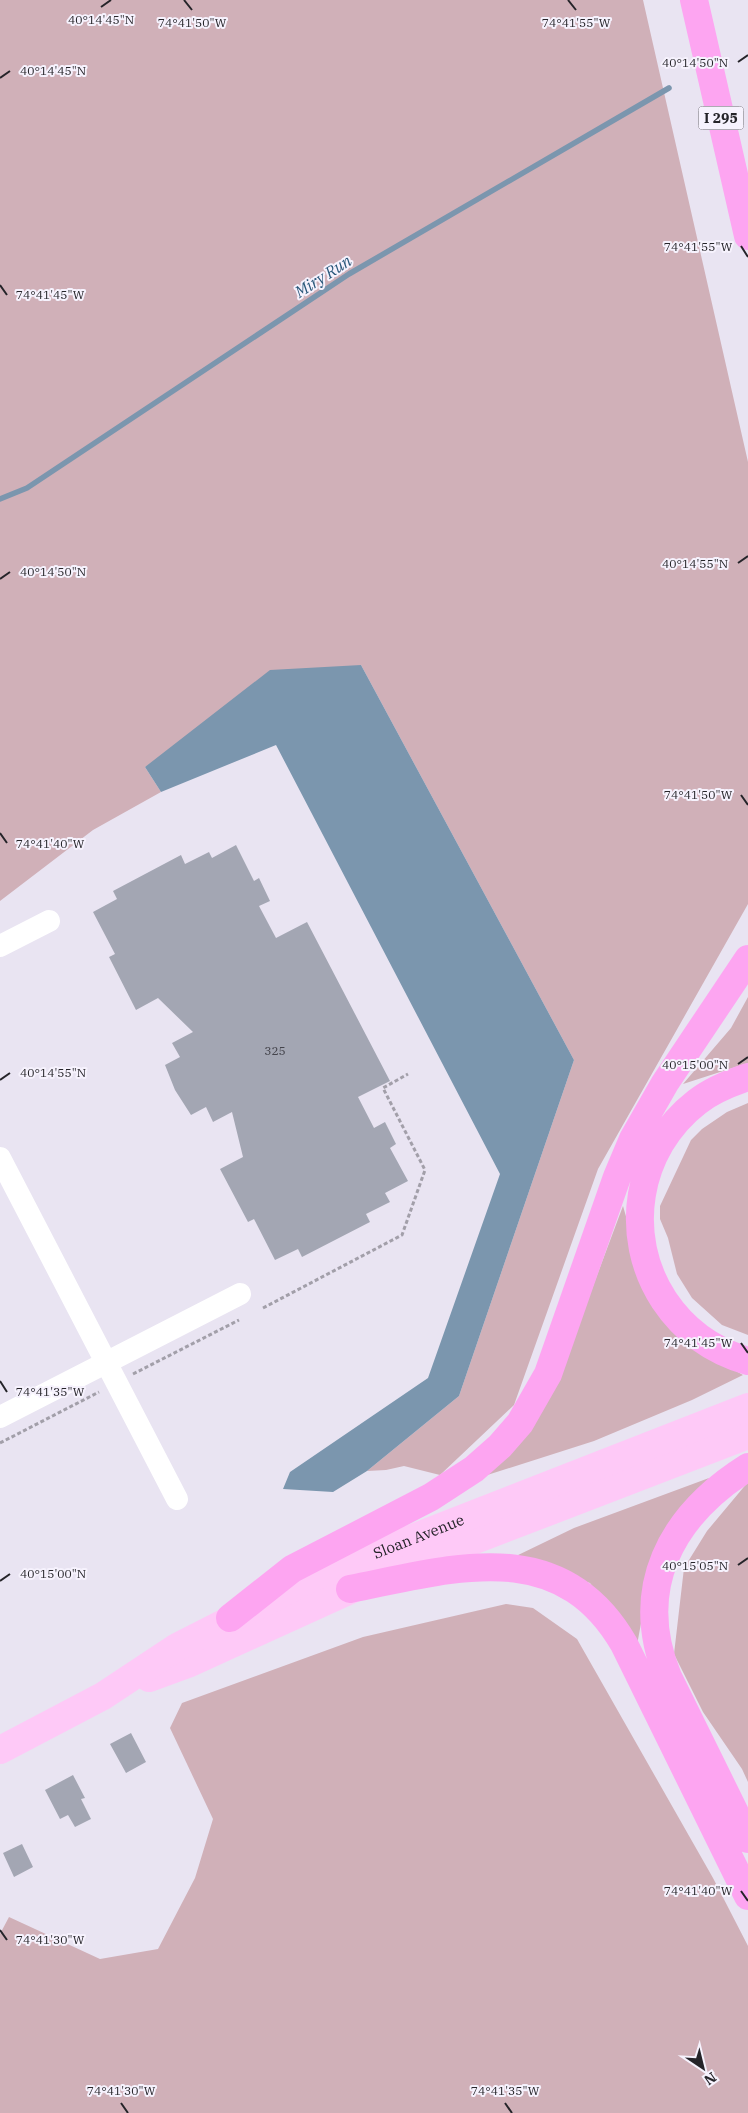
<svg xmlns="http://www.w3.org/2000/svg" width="748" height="2113" viewBox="0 0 748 2113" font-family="'IBM Plex Serif',serif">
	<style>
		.green { fill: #d0b0b8 }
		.water { fill: #7b96ae }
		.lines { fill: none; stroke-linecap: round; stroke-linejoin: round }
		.stream { stroke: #7b96ae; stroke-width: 5.5 }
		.building { fill: #a3a6b3 }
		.path { stroke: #a29fa9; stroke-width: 3; stroke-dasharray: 4 2.5; stroke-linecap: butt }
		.minor { stroke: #fff; stroke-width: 22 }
		.major { stroke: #fec9f7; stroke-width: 28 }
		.highway { stroke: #fda5f1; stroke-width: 28 }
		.ticks { fill: none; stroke: #252429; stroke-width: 2 }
		.labels { text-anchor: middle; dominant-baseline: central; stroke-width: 4; stroke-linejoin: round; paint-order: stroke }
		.number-label { font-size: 12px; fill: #44444c }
		.shield { fill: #f6f2fd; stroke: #646269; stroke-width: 1 }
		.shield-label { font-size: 14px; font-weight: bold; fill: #252429 }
		.street-label { font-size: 15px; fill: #252429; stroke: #f6f2fd }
		.water-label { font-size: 16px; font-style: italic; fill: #29577a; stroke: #f6f2fd }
		.ticks-label { font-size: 12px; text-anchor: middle; fill: #252429; stroke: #f6f2fd; stroke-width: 4; stroke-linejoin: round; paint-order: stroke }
	</style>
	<rect width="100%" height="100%" fill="#e9e4f2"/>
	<path class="green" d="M0,0H643L748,462V904L598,1169L514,1405L440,1475L404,1466L386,1470L367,1471L459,1396L574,1060L361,665L145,767L161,792L93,830L0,901Z
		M748,997V1063L683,1084L731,1028Z
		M748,1103V1335L722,1325L692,1298L677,1274L668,1238L660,1219V1206L691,1140L702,1129L727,1112Z
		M623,1206L647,1290L691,1346L743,1375L692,1400L594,1441L481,1477L569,1350Z
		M709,1478L659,1547L644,1607L637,1645L590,1583L514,1557L574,1528Z
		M748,1482V1782L742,1769L703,1712L674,1654L684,1568L707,1531Z
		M506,1604L533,1608L577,1639L713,1878L748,1946V2113H0V1934L9,1917L100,1959L158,1949L195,1878L213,1819L170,1728L182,1703L363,1637Z"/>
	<path class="water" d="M361,665L574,1060L459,1396L367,1471L333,1492L283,1489L290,1472L428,1378L500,1174L276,745L161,792L145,767L270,670Z"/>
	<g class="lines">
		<path class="stream" d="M0,499L27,488L349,274L669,88"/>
	</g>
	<path class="building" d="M236,845L254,881L259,878L270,901L259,906L276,938L307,922L390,1081L358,1097L374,1128L385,1122L396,1144L390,1148L408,1181L385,1193L390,1202L366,1214L370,1222L302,1257L298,1249L275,1260L254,1219L248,1222L220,1169L243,1157L232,1112L213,1122L206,1107L191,1115L175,1090L165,1065L180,1057L172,1043L193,1032L158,998L136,1010L109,957L115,954L93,912L117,899L113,891L181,855L185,864L209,852L212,858Z
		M131,1733L146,1762L126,1773L110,1744Z
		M73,1775L85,1798L81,1799L91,1819L75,1827L68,1815L60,1819L45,1790Z
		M22,1844L33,1867L14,1877L3,1853Z"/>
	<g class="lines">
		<path class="path" d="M263,1308L402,1235L425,1170L383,1088L408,1074
			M133,1374L239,1320
			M0,1443L99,1392"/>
		<path class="minor" d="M0,946L49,921
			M0,1158L177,1499
			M0,1417L240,1294"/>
		<g class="major">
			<path d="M149,1678L190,1663L379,1577L748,1435"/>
			<path id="s1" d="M0,1750L103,1696L177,1647L318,1575L748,1407"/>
		</g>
		<path class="highway" d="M694,0L748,236
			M748,1077C730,1083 712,1090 697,1102C636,1149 622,1236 664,1300C684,1330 713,1351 748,1361
			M748,1467C670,1516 632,1589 668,1677L748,1839
			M350,1589C452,1569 560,1533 624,1644L748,1896
			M230,1618L292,1569L431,1497L474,1469L500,1446L520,1423L548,1374L617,1177L633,1139L665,1083L748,959"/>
	</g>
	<path class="ticks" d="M184,0L192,10M568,0L576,10M101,7L111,0M738,62L748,55M0,78L10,71M741,246L748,257M0,285L7,295M738,563L748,556M0,579L10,572M741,795L748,805M0,833L7,843M738,1064L748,1057M0,1080L10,1073M741,1343L748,1353M0,1381L7,1392M738,1565L748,1558M0,1581L10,1574M741,1891L748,1901M0,1930L7,1940M121,2103L128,2113M505,2103L512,2113"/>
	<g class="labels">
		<g class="number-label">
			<text x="275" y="1050">325</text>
		</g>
		<rect class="shield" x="698.5" y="106.5" width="45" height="23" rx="4"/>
		<g class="shield-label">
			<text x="721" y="118">I 295</text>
		</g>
		<g class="street-label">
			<text stroke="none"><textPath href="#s1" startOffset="471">Sloan Avenue</textPath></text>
		</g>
		<g class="water-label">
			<text transform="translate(323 276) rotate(-33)">Miry Run</text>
		</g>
	</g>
	<g class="ticks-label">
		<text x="101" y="24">40°14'45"N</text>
		<text x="192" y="27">74°41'50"W</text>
		<text x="576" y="27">74°41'55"W</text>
		<text x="695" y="67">40°14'50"N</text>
		<text x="53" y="75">40°14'45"N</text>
		<text x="698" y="251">74°41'55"W</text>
		<text x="50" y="299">74°41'45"W</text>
		<text x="695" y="568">40°14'55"N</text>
		<text x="53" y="576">40°14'50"N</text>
		<text x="698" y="799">74°41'50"W</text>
		<text x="50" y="848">74°41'40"W</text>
		<text x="695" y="1069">40°15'00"N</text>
		<text x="53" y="1077">40°14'55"N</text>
		<text x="698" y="1347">74°41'45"W</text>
		<text x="50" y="1396">74°41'35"W</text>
		<text x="695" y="1570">40°15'05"N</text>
		<text x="53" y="1578">40°15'00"N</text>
		<text x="698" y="1895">74°41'40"W</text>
		<text x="50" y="1944">74°41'30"W</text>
		<text x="121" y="2095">74°41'30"W</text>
		<text x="505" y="2095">74°41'35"W</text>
	</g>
	<g transform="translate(703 2068) rotate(145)" stroke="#f6f2fd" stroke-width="4" paint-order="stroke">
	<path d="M0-4L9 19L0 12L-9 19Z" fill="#252429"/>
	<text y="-8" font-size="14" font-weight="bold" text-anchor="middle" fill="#252429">N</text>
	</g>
</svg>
